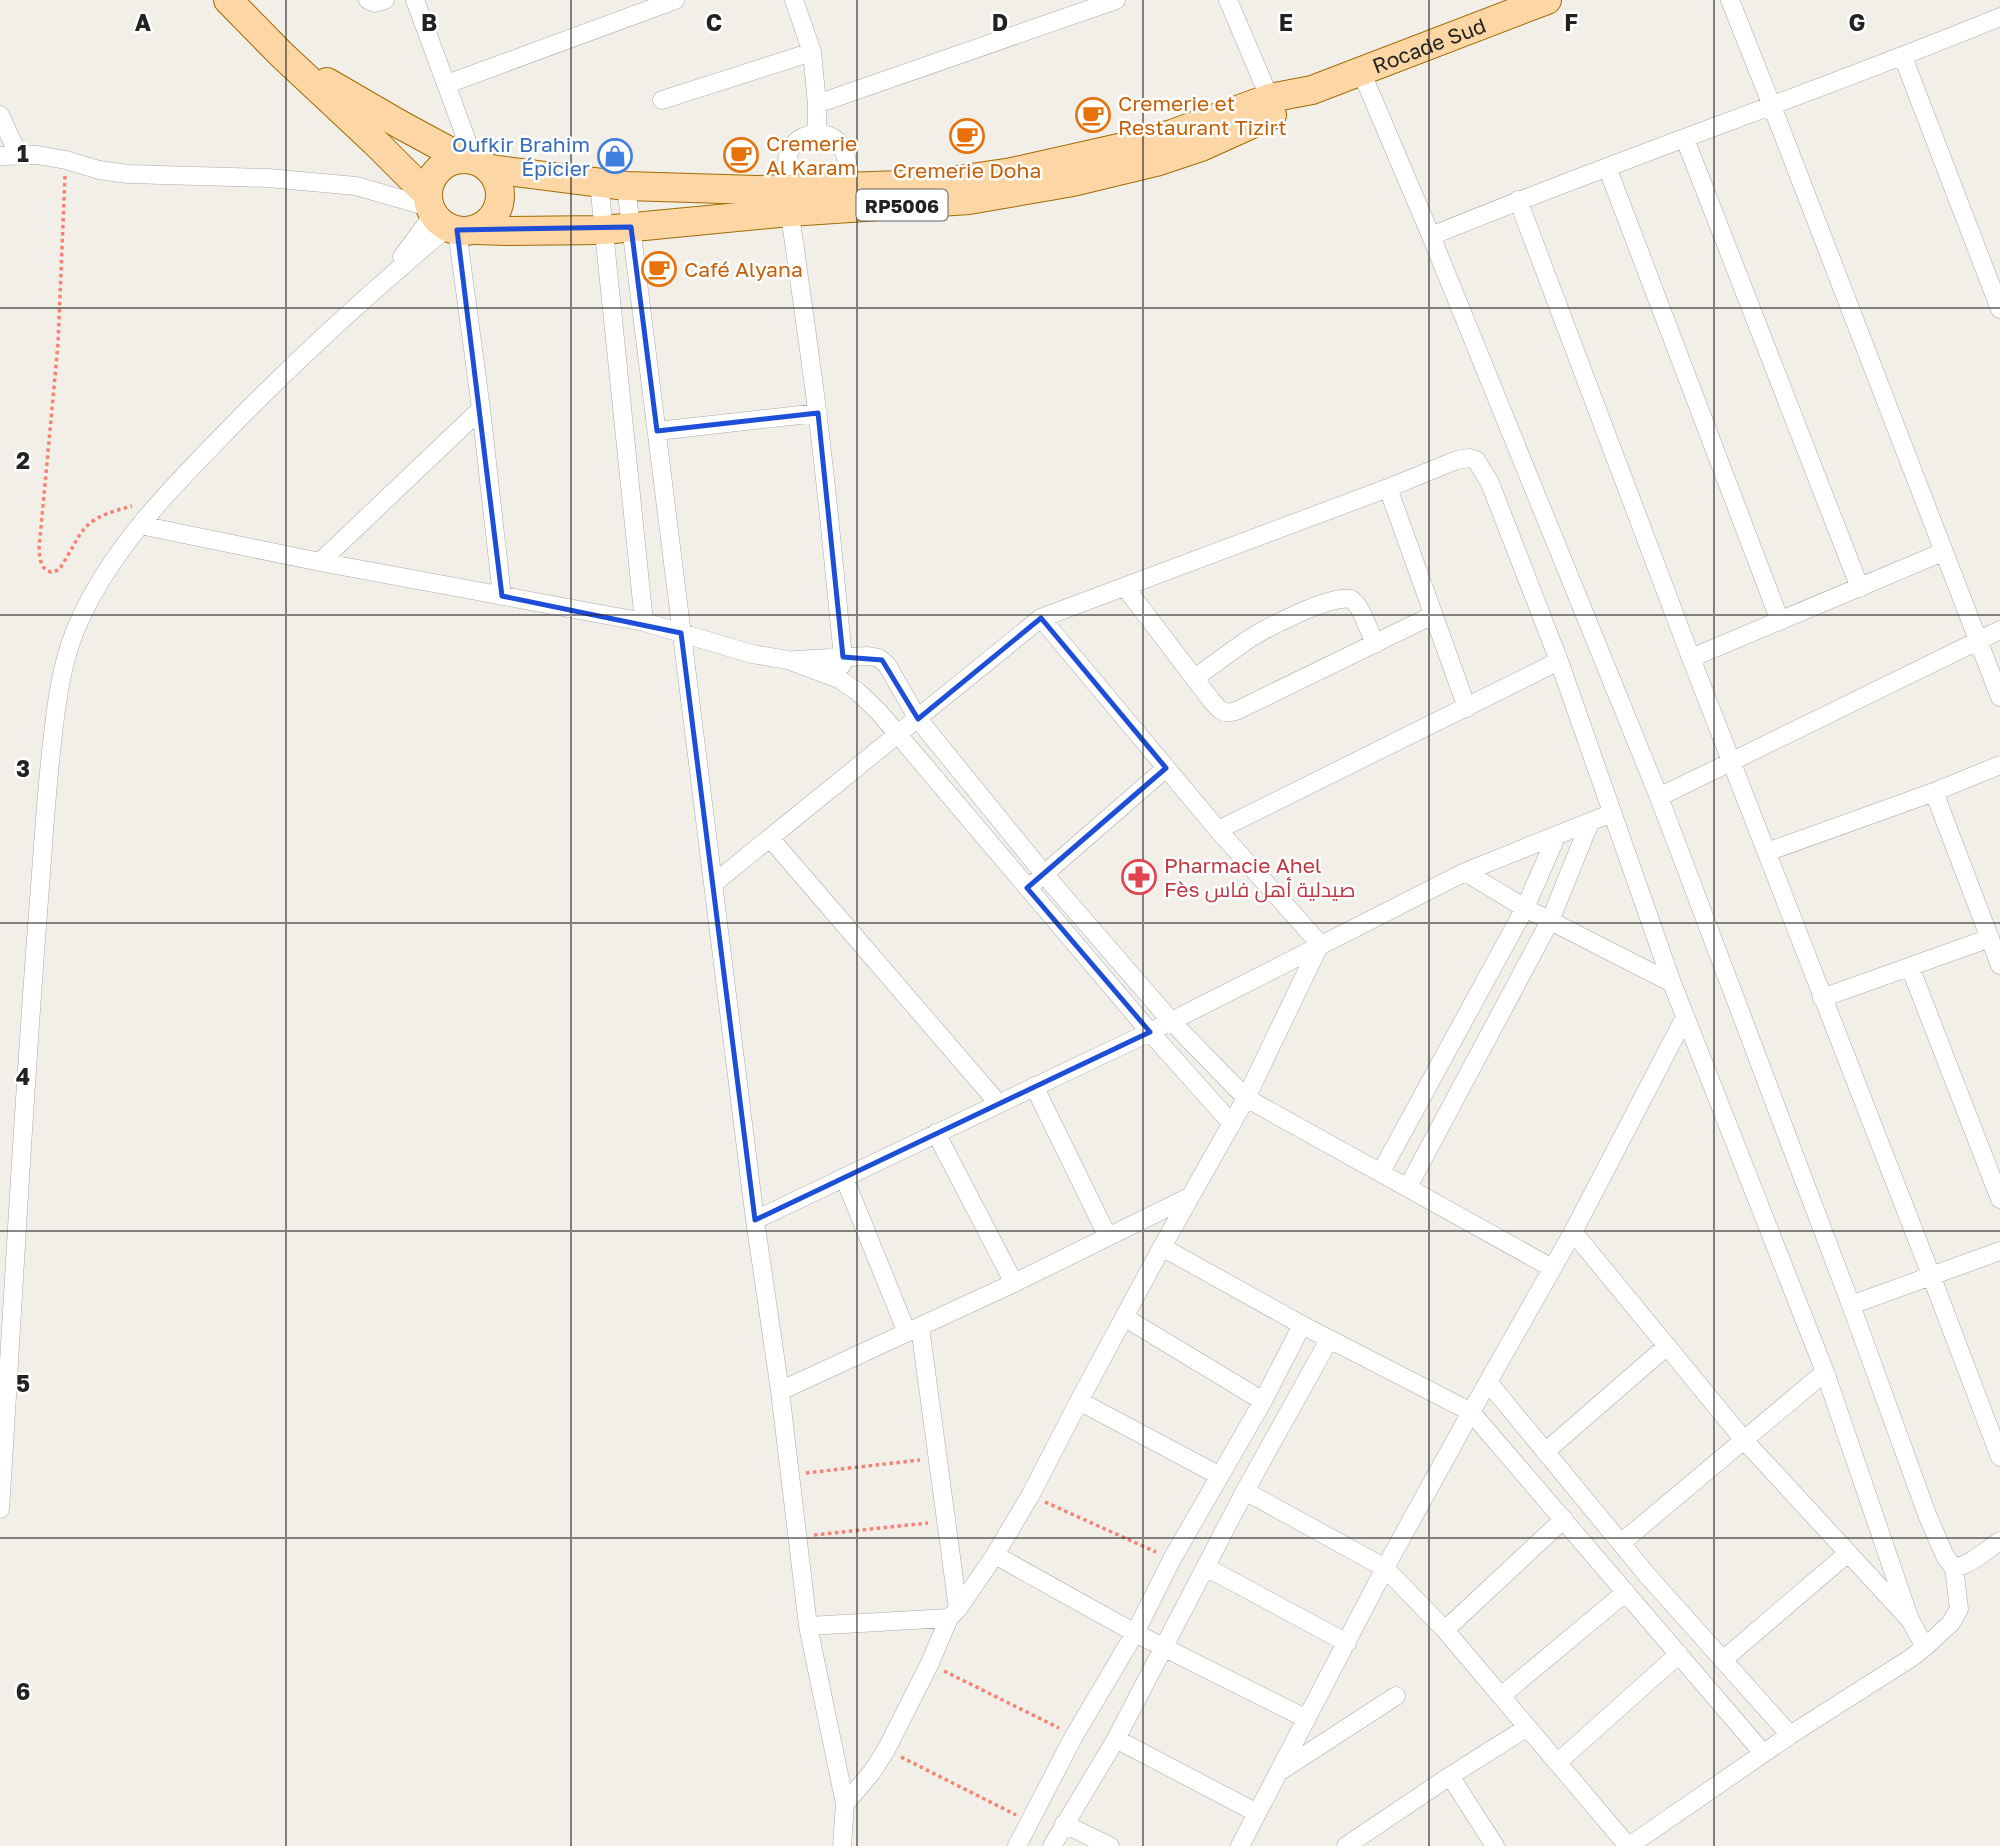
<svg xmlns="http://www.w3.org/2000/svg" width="2000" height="1846" viewBox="0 0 2000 1846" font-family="'Golos Text',Cairo,sans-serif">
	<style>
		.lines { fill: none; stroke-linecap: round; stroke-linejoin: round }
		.street-casing { stroke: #a9a9a9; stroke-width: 19 }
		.primary-casing { stroke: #a06b00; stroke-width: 30 }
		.path { stroke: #fa8072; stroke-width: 3.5; stroke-dasharray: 3.5 3.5; stroke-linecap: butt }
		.street { stroke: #fff; stroke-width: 18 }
		.primary { stroke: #fcd6a4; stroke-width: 28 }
		.marked { fill: none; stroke: #1d4ed8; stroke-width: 5; stroke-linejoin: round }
		.grid { fill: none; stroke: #222; stroke-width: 2; stroke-opacity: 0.55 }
		.labels { text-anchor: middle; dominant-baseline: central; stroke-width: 5; stroke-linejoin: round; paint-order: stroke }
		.shield { fill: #fff; stroke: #646464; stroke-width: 2 }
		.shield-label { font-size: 19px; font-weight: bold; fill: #222 }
		.street-label { font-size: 21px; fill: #222; stroke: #fff }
		.food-label { font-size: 21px; fill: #c56008; stroke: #fff; text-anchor: start }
		.shop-label { font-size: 21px; fill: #366cbe; stroke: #fff; text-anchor: end }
		.health-label { font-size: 21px; fill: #be3a42; stroke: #fff; text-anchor: start }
		.grid-label { font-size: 23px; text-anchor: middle; font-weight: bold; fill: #222; stroke: #fff; stroke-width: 5; stroke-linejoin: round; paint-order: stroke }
	</style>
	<rect width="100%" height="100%" fill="#f2efe9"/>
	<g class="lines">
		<g class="street-casing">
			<path id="street" d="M368,0L375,3L385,0
				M415,0L474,160
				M794,0L812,52L817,104V134
				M1228,0L1273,106
				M1730,0L1772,106L2000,697
				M1903,57L2000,309
				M1361,71L1431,236L1659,797L1851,1305L1928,1517L1945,1556L1953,1567C1969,1567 1986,1550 2000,1541
				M447,84L675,0
				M662,100L812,52
				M817,104L1116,0
				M0,115L18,154
				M1685,139L1860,588
				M0,156L37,155L66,160L99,170L128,174L268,178L356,186L429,207
				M1607,167L1780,621
				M599,183L644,622
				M626,186L755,1220L780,1391L808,1626L845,1804L842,1846
				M1518,200L1691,658L1931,1275L2000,1457
				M457,230L481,409L502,596
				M1431,236C1619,159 1812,94 2000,17
				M402,257L433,215
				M657,431L818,413
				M1388,488L1467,708
				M140,525L320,562L644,622L752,654L788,660L839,679L858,692L878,711L1150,1032L1232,1124
				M320,562L481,409
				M1125,587L1211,700C1219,710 1223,715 1236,711L1433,615
				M1691,658L1943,552
				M795,660L868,656L879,658L887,665L918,719L1044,874L1171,1021L1246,1098L1552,1268
				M842,665L843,657C833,559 825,462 811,365C806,326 800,287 795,249C791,221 785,192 787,164C787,155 791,146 798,140C805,135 814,133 823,134C852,140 848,174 849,197
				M1194,678C1214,665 1232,650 1252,637C1267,628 1337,591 1352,600C1361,605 1370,634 1375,644
				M1934,792L2000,965
				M1659,797L2000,630
				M1218,830L1559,661
				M770,838L998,1103
				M1767,852L1934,792L2000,765
				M1465,872L1525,908L1672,983
				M1035,882L1166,768
				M713,884L1041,618L1388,488L1457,460L1469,458L1476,460L1490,483L1559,661L1672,983L1825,1372L1910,1620
				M1910,967L2000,1199
				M1822,998L1990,938
				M1034,1086L1108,1237
				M936,1133L1014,1283
				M1381,1172L1525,908L1557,835
				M844,1177L907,1333
				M1408,1187L1550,921L1590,822
				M755,1220L1150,1032L1465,872L1612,813
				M1573,1232L1744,1440L1910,1620L1925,1647L1911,1658L1790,1735L1629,1846
				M1162,1247L1302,1325L1471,1412L1763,1753
				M1851,1305L2000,1251
				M1124,1317L1263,1401
				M920,1327L958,1609
				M1488,1382L1647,1575L1790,1735
				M780,1391L1014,1283L1191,1196
				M1079,1401L1220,1476
				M1545,1452L1667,1346
				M1245,1491L1385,1568L1445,1630L1628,1846
				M0,1509C13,1306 23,1103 39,900C43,848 46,795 52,743C56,706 61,666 75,631C107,553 168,491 226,432C295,361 367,295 442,232L444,225
				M1621,1543L1825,1372
				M995,1555L1135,1633L1307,1719
				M1206,1567L1347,1643
				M808,1626L949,1618
				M1445,1630L1564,1519
				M1925,1647L1951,1623L1959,1609L1954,1567
				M1723,1660L1848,1553
				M1501,1696L1626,1592
				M1116,1739L1257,1813
				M1557,1763L1679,1654
				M1282,1770L1396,1696
				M1450,1776L1495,1846
				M845,1804L872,1772L886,1750L930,1663L949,1618L958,1609L995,1555L1030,1496L1079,1401L1162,1247L1246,1098L1320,944L1218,830L1041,618
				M1064,1824L1110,1846
				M1017,1846L1074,1736L1135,1633L1172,1559L1263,1401L1302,1325
				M1052,1846L1116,1739L1245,1491L1329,1340
				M1240,1846L1385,1568L1471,1412L1573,1232L1685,1017
				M1346,1846L1450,1776L1526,1728"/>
		</g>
		<g class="primary-casing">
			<g id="primary">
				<path d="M228,0L281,54L375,142L427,194"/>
				<path d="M327,82L401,125L462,158"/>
				<circle cx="464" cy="195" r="36"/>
				<path id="s1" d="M490,169L626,186L757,190L930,184L1012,172L1128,146L1172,134L1270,98L1312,90L1547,0"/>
				<path d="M474,230L508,231L603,230L790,212L969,200L1073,182L1156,162L1201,147L1272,115"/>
			</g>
		</g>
		<path class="path" d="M65,176L58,344L39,549C40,559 40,569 51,572L59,570C86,527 79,520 132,506
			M806,1473L920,1460
			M1045,1502L1156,1552
			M814,1535L928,1523
			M944,1671L1059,1728
			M901,1757L1016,1815"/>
		<use href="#street" class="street"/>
		<use href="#primary" class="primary"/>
	</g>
	<path class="marked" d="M631,227L657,431L818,413L843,657L882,660L918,719L1041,618L1166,768L1027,888L1150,1032L755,1220L681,633L502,596L457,230Z"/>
	<path class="grid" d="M286,0V1846M571,0V1846M857,0V1846M1143,0V1846M1429,0V1846M1714,0V1846M0,308H2000M0,615H2000M0,923H2000M0,1231H2000M0,1538H2000"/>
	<defs>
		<g id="cafe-ring" transform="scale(1.75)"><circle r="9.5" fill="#fff" stroke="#e8710a" stroke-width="1.5"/><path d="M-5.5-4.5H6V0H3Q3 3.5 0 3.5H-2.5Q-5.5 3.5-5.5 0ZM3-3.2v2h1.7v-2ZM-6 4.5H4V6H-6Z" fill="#e8710a"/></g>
		<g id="shop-ring" transform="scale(1.75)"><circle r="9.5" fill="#fff" stroke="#3f7fe0" stroke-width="1.5"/><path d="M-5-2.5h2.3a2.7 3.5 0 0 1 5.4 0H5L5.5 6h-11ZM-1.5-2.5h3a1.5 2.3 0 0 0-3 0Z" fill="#3f7fe0"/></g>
		<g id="pharmacy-ring" transform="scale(1.75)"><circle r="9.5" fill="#fff" stroke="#e0444e" stroke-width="1.5"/><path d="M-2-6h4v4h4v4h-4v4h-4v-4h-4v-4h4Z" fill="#e0444e"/></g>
	</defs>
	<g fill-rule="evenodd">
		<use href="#cafe-ring" x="1093" y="115"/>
		<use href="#cafe-ring" x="967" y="136"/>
		<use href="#cafe-ring" x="741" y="155"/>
		<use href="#shop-ring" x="615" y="156"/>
		<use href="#cafe-ring" x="659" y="269"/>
		<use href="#pharmacy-ring" x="1139" y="877"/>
	</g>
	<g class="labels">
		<rect class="shield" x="856.5" y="189.5" width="91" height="31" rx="5"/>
		<g class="shield-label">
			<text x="902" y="205">RP5006</text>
		</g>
		<g class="street-label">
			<text stroke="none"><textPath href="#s1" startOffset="961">Rocade Sud</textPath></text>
		</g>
		<g class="food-label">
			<text x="1118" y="103">Cremerie et<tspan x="1118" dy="24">Restaurant Tizirt</tspan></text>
			<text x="766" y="143">Cremerie<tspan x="766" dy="24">Al Karam</tspan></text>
			<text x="967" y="170" text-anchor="middle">Cremerie Doha</text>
			<text x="684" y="269">Café Alyana</text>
		</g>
		<g class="shop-label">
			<text x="590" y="144">Oufkir Brahim<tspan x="590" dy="24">Épicier</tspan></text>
		</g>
		<g class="health-label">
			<text x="1164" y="865">Pharmacie Ahel<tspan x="1164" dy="24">Fès صيدلية أهل فاس</tspan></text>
		</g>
	</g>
	<g class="grid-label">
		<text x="143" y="31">A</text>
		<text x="429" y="31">B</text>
		<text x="714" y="31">C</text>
		<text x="1000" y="31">D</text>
		<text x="1286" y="31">E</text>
		<text x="1571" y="31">F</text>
		<text x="1857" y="31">G</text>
		<text x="23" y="162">1</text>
		<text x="23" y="469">2</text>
		<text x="23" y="777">3</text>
		<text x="23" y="1085">4</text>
		<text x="23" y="1392">5</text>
		<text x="23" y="1700">6</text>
	</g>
</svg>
